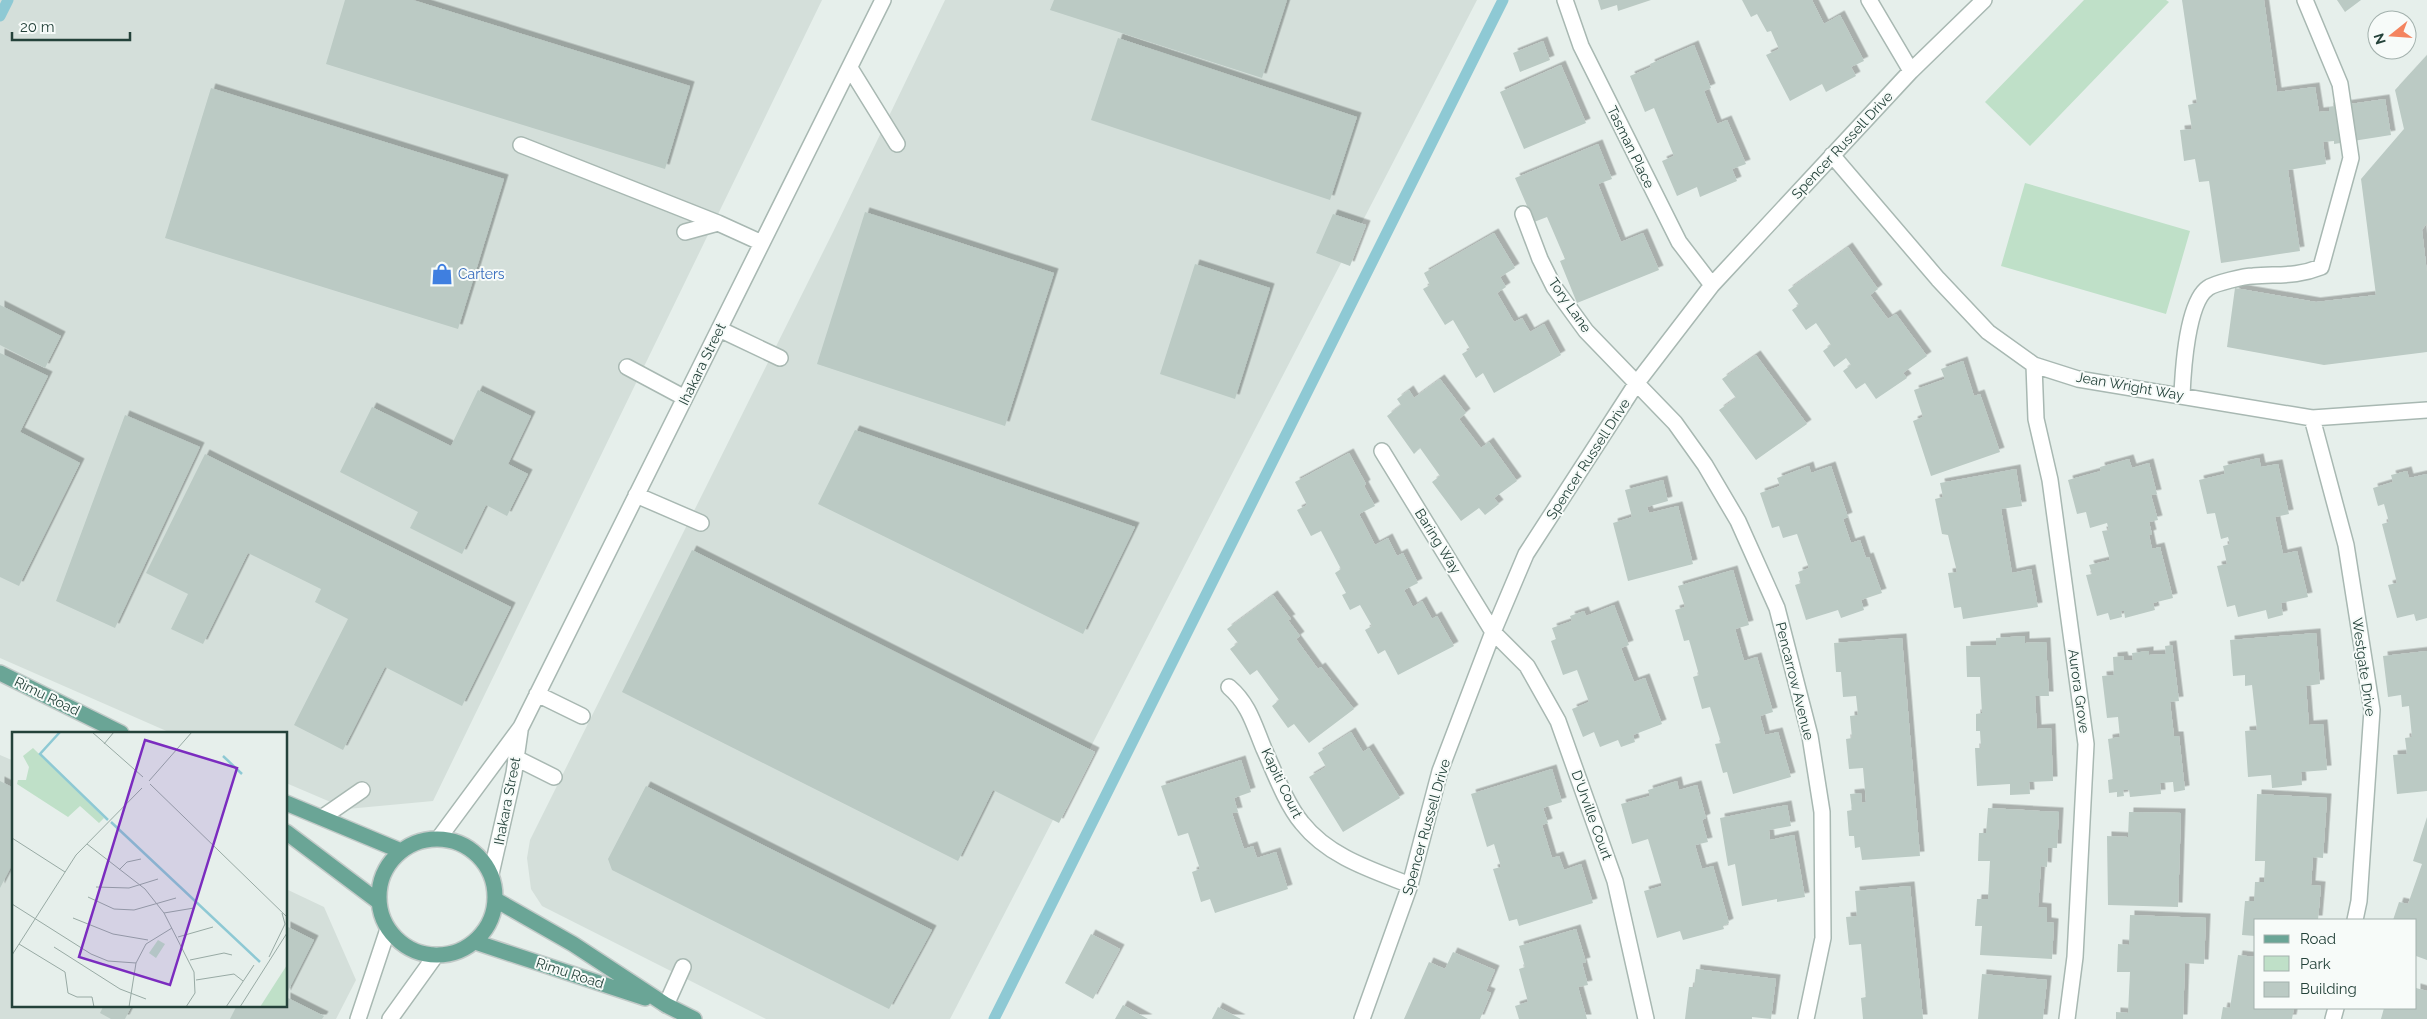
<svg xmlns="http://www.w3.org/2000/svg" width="2427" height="1019" viewBox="0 0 2427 1019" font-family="Raleway,sans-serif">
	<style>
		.built { fill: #d4dfda }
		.green { fill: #bfe0c8 }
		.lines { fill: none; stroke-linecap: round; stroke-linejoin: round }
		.stream { stroke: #8ec9d4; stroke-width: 11 }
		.building { fill: #bbcac4; filter: url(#shadow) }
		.minor-casing { stroke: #a8b8b2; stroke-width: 18 }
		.major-casing { stroke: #c2cac8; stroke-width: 18 }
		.minor { stroke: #fff; stroke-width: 15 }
		.major { stroke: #6aa596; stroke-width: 15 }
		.labels { text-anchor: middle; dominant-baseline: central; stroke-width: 4; stroke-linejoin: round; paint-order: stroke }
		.street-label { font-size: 14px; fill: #24423a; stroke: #f7fbf9 }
		.shop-label { font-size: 14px; fill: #366cbe; stroke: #f7fbf9; text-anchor: start }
		.inset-river { fill: none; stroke: #8ec9d4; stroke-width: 2.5 }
		.inset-road { fill: none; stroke: #98aaa4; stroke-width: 1 }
		.view { fill: #7b2cbf; fill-opacity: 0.15; stroke: #7b2cbf; stroke-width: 2.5 }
		.inset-edge { fill: none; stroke: #24423a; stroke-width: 2.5 }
	</style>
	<defs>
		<filter id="shadow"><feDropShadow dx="4.5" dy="-4.5" stdDeviation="0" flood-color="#0004"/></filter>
	</defs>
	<rect width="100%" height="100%" fill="#e6efeb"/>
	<path class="built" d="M0,0H822L433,801L347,809L286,783V733H171L0,658Z
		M945,0H1477L950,1019H766L542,906L531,889L527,858L530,840L834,230Z
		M0,755L14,761V1005H286V889L324,907L356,980L336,1019H0Z"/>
	<path class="green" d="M2084,0H2166L2169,2L2030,146L1985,102Z
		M2025,183L2190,231L2166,314L2001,266Z"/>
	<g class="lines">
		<path class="stream" d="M0,16L8,0
			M994,1019L1503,0"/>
	</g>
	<path class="building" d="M345,0H413L690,86L665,169L326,64Z
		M1054,0H1287L1262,78L1050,10Z
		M1598,0H1651L1618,11L1617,5L1601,10Z
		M1742,0H1812L1824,24L1840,15L1864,61L1851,67L1856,76L1826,92L1822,84L1790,101L1766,55L1779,49L1771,31L1767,32L1757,14L1751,17Z
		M2182,0H2264L2277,92L2315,87L2319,112L2329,111V107L2385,99L2391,135L2334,144V141L2323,142L2326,164L2288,170L2300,251L2221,263L2209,181L2199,182L2195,159L2184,161L2180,130L2192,129L2188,105L2197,103Z
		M2337,0H2361L2345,12Z
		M1118,38L1357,117L1330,200L1091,120Z
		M1543,41L1550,60L1520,72L1513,53Z
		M1694,45L1711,88L1704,91L1717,124L1727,120L1746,164L1732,169L1737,181L1700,197L1697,187L1677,196L1662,161L1674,156L1654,108L1645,112L1630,76L1651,67L1650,64Z
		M2427,55V223L2422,230L2427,273V352L2324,365L2227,347L2235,288L2316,302L2376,295L2361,179L2404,129L2395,90Z
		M1561,65L1586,123L1524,149L1500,92Z
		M211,88L504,179L458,329L165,238Z
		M1598,144L1612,179L1598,184L1621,242L1643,233L1659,270L1577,303L1560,261L1565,259L1547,217L1534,222L1515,178Z
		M865,212L1054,273L1005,426L817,364Z
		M1333,214L1366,225L1350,266L1316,253Z
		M1494,233L1515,268L1500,277L1506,287L1497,293L1514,322L1522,318L1530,332L1544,324L1561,355L1494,393L1483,373L1476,378L1462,354L1470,349L1453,320L1445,325L1423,289L1430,285L1424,273Z
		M1848,247L1878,289L1870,295L1888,319L1896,314L1927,356L1903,373L1907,378L1876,399L1865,383L1856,389L1843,371L1851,365L1846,358L1834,367L1823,351L1831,345L1816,323L1806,330L1792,310L1799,305L1788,290Z
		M1195,264L1270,288L1235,399L1160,374Z
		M0,305L61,336L45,368L0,345Z
		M0,353L48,376L20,432L80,463L19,586L0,577Z
		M1756,355L1807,424L1756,460L1719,410L1736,398L1722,379Z
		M1963,361L1974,396L1980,394L2000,452L1931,476L1913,421L1923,417L1914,390L1945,379L1941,369Z
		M1440,379L1466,413L1459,419L1481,448L1489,442L1517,481L1494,498L1499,504L1485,515L1479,508L1461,521L1432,482L1440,476L1420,448L1414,454L1387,416L1401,405L1397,399L1409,390L1414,398Z
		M478,390L531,416L508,464L528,474L507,516L486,505L462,554L410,528L418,512L340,472L372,407L451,446Z
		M125,415L200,447L115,628L56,601Z
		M855,430L1135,527L1083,634L818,504Z
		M1349,453L1366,484L1364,486L1375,506L1359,514L1375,545L1388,538L1397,556L1403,553L1418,583L1404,590L1413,607L1422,601L1432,619L1437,616L1454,646L1398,675L1385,650L1378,654L1365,630L1372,626L1360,605L1350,610L1342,595L1346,593L1335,573L1341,569L1321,531L1311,536L1297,510L1307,505L1295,482Z
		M205,454L511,607L462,706L385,667L343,750L294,725L348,619L315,602L321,589L248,553L203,644L171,629L188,594L146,573Z
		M2259,458L2261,467L2278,464L2289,514L2275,517L2283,554L2297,551L2308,597L2281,603L2283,615L2268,619L2266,610L2238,617L2235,605L2227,607L2217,566L2227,564L2223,546L2230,544L2228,537L2221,539L2215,513L2207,514L2199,480L2225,474L2223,466Z
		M2129,459L2132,468L2149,463L2157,494L2151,495L2158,520L2149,522L2152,534L2149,535L2152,549L2160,547L2173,598L2153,603L2155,610L2125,618L2124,611H2121L2122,617L2110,620L2108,613L2097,616L2086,575L2092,574L2089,565L2110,560L2102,531L2109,530L2107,523L2090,528L2086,512L2077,514L2068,480L2101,471L2100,467Z
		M1809,466L1811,473L1831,466L1848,517L1843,519L1851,543L1860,540L1866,558L1869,557L1882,593L1861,600L1864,610L1841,618L1838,610L1806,620L1795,585L1801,583L1798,572L1809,568L1797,534L1783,538L1779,526L1772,528L1760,493L1780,486L1777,478Z
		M2016,469L2022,506L2001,509L2012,573L2031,569L2038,607L1963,619L1961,607L1954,608L1948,573L1957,572L1948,535L1942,534L1935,499L1943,497L1940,483Z
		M2407,471L2409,478L2427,474V618L2416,621L2414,614L2397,618L2388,585L2397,583L2382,524L2389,522L2384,504L2378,506L2373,488L2393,482L2391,475Z
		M1663,480L1668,501L1647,507L1649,513L1678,506L1693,564L1628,581L1613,523L1632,517L1625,490Z
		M692,550L1095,752L1059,823L993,790L958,861L622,692Z
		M1733,570L1749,625L1735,629L1744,661L1757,657L1773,712L1760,716L1765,735L1778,732L1791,777L1733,794L1727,772L1723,773L1715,744L1721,743L1710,707L1702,709L1693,677L1699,675L1689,640L1684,641L1675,610L1685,607L1678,586Z
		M1273,595L1291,619L1288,620L1300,636L1296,639L1318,669L1321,667L1354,709L1309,743L1294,724L1288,728L1272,706L1279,700L1257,670L1250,675L1230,649L1238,643L1227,629Z
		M1614,605L1629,645L1621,648L1634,682L1645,678L1662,724L1633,735L1635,742L1621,747L1618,740L1600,747L1594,732L1583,737L1572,709L1589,702L1577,670L1563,675L1551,641L1556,639L1552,628L1572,621L1570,616L1584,611L1586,616Z
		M2316,633L2320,684L2306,686L2309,725L2323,724L2327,770L2301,772L2302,785L2272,788L2271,775L2248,777L2245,731L2257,730L2252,685L2245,686V675L2233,676L2230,640Z
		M2025,636V643L2046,642L2049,696H2035L2037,729L2051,728L2053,781L2029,782L2030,794L2010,795V784L1977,786L1975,748H1981L1980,731H1976V714L1982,713L1980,677H1967L1966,646L1996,645V638Z
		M1902,638L1920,856L1862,860L1860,847L1855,848L1854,836H1849L1847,811L1852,810L1850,794L1861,793L1862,803L1866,802L1863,768L1849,769L1846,739L1852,738L1850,716L1858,715L1856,696L1843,697L1841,672H1836L1834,643Z
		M2172,645L2179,701L2170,702L2174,736H2179L2185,790L2174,792L2173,782L2160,783L2161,794L2130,797L2129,790H2123L2124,796L2117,797V792L2109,793L2108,780L2113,779L2108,739L2120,737L2118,717L2107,718L2102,676L2114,675L2113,657L2123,656L2124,660H2133L2132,653L2149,651V655L2166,654L2165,646Z
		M2427,651V791L2397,794L2393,755L2407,754L2405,738L2412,737L2409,706L2402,707L2401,695L2388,697L2383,656Z
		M1351,732L1363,752L1369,748L1400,798L1343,832L1309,777L1326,767L1318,753Z
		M1241,760L1251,792L1234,798L1238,812L1232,813L1244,849L1253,846L1257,858L1276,852L1288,889L1215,913L1210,899L1201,902L1192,872L1200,869L1188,833L1178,836L1161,786Z
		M1552,769L1562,802L1543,808L1548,823L1542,825L1552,858L1559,856L1564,870L1581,864L1593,903L1519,926L1517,919L1509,921L1493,869L1501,867L1494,844L1487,847L1471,794Z
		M0,781L14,788V861L0,888Z
		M1677,781L1679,790L1697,785L1706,818L1702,820L1708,842L1695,845L1702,869L1713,866L1729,923L1723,926L1724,929L1683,940L1680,931L1657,938L1644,891L1662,886L1648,839L1632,844L1621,804L1650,796L1648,790Z
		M646,786L932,930L889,1009L612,870L608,859Z
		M2257,794L2327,798L2323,858L2313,857L2311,885L2321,886L2318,920H2256V936L2242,935L2245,901H2254L2255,882H2264L2265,861H2255Z
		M1787,805L1791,826L1769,830L1770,840L1794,835L1805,897L1777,902V899L1742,906L1735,864L1728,866L1720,818Z
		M1988,808L2059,812L2057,848H2048L2047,867L2041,866L2038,907L2047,908V922L2054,923L2052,959L1980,955L1982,926H1975L1977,899H1988L1990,861H1978L1979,833H1986Z
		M2129,812L2181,813L2178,907L2108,905L2107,836L2128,837Z
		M2427,817V960L2416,956V920H2393L2399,902L2408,904L2422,864L2413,861Z
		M1910,886L1923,1019H1863L1861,998L1866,997L1861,944L1849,945L1846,917L1857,916L1855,891Z
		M2130,915L2206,918L2204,964L2185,963L2183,1019H2116V1012L2128,1013L2130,972H2117L2118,944L2129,945Z
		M286,926L314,940L286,995Z
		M1576,929L1586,962L1582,963L1588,985L1578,987L1587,1019H1519L1515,1006L1528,1002L1519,969L1525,967L1519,946Z
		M1091,934L1120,949L1093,999L1065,983Z
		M1453,952L1495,970L1486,991L1491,993L1480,1019H1404L1429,962L1445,969Z
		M2238,955L2256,957V1008H2294L2292,1019H2221L2223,1007L2230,1008Z
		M1696,969L1776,979L1771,1019L1752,1017V1019H1685L1689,987H1694Z
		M1982,974L2047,980L2043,1019H1978Z
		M2416,988L2427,991V1019H2381L2384,1008H2416Z
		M286,997L324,1016L322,1019H230L237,1005H286Z
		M104,1005H132L125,1019H111L100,1013Z
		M1123,1005L1148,1019H1115Z
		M1218,1007L1241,1019H1212Z"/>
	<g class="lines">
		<g class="minor-casing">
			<path id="minor" d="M1565,0L1581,46L1679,242L1712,285
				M1869,0L1911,71
				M850,68L897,144
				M521,145L718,223
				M1832,155L1938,279L1988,332L2034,365L2078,379L2312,418L2427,410
				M1523,214L1540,259L1554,287L1586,331L1675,423L1705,465L1738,521L1777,608L1810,736L1822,812L1823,938L1806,1019
				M685,232L718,223L762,243
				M719,329L780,358
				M2034,365L2036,419L2050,480L2086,744L2075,957L2067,1019
				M627,367L685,398
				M2182,395C2183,371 2187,302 2208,288C2215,283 2245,276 2253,276C2279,274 2296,277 2321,267L2351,158L2340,84L2305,0
				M2312,418L2346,545L2372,710L2359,901L2355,920
				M1382,451L1493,632L1527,666L1558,721L1615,881L1646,1019
				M636,495L701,523
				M1229,687C1249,704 1254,725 1264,749C1274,771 1286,804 1302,823C1329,857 1372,870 1410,885
				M537,694L582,716
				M516,758L554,777
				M323,817L362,790
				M439,838L521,727L883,0
				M491,874L514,773L520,731
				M666,1005L683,967
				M358,1019L388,929
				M390,1019L436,955
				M1362,1019L1410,885L1440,771L1493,632L1526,554L1636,384L1712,285L1911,71L1984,0
				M2333,1019L2336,1008"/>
		</g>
		<g class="major-casing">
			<path id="major" d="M0,673L121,733
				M286,803L401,851
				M286,832L379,902
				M379 897a58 58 0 1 1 116 0a58 58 0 1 1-116 0Z
				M496,900L573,944L666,1005L694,1019
				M475,942L645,998"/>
		</g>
		<use href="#minor" class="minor"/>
		<use href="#major" class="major"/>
	</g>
	<defs>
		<g id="shop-bare" transform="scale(1.725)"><path d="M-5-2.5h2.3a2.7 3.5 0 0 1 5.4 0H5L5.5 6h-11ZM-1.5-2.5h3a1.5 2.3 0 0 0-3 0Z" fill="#3f7fe0" stroke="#f7fbf9" stroke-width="2.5" paint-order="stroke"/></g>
	</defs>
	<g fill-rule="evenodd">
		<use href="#shop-bare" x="442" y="274"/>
	</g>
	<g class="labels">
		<g class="street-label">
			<text transform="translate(1842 145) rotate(-47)">Spencer Russell Drive</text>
			<text transform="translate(1631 147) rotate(64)">Tasman Place</text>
			<text transform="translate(1570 305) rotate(55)">Tory Lane</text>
			<text transform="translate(702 364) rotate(-64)">Ihakara Street</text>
			<text transform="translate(2130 386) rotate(10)">Jean Wright Way</text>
			<text transform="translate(1588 459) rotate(-57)">Spencer Russell Drive</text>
			<text transform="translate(1438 541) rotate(58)">Baring Way</text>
			<text transform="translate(2364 667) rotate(82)">Westgate Drive</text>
			<text transform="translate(1795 681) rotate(76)">Pencarrow Avenue</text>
			<text transform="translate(2079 691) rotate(82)">Aurora Grove</text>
			<text transform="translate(47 696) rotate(26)">Rimu Road</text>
			<text transform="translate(1282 783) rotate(64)">Kapiti Court</text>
			<text transform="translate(507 801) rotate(-79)">Ihakara Street</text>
			<text transform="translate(1592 815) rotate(70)">D'Urville Court</text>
			<text transform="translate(1426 827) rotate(-74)">Spencer Russell Drive</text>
			<text transform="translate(570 973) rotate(18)">Rimu Road</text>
		</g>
		<g class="shop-label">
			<text x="458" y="274">Carters</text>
		</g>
	</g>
	<g transform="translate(12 732)">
		<rect width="275" height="275" fill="#e6efeb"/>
		<path d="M21,16L92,86L87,91L68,74L56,85L5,52L6,48H14L17,35L11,24ZM146,208L153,212L144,226L137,221ZM275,233V275H248L264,250Z" fill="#bfe0c8"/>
		<path class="inset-river" d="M48,0L28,22L96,88M211,24L230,42M99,90L248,230"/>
		<path class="inset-road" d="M80,0L131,45M92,12L102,0M137,49L180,0M138,52L275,185M0,106L53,140M75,112L133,157L152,181L182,240L183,261L174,275M107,138L115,130L129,127M84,155L117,156L146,147M76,165L102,177L122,178L164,166M0,172L79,222L96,229L124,231M152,181L182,176M61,186L101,202L136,208M166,205L201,195M7,212L53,240L56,261L65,265H80L82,275M42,215L108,257L134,267M0,223L64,123L130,56M257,225L273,192L270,181M178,228L212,221L220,223M184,248L222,242L231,249M117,275L124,231L134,212L160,196M214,275L242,233M228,275L275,201"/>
		<path class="view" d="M133,8L225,36L158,253L67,225Z"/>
		<rect width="275" height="275" class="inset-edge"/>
	</g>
	<rect x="2254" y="919" width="162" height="90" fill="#f7fbf9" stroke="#a3b1ad"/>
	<rect x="2264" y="935" width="25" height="8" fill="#6aa596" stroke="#a3b1ad"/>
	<text x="2300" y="944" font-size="15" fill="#24423a">Road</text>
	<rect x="2264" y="956" width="25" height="15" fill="#bfe0c8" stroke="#a3b1ad"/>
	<text x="2300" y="969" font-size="15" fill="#24423a">Park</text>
	<rect x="2264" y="982" width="25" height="15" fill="#bbcac4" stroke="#a3b1ad"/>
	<text x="2300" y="994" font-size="15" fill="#24423a">Building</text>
	<g transform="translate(2392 35) rotate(253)"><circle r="24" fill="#f7fbf9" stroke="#a3b1ad"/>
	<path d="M0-4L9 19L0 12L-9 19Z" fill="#f4845f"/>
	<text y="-8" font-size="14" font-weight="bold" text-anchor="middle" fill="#24423a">N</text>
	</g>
	<path d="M12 32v8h118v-8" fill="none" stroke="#24423a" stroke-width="2.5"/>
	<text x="20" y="32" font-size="15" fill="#24423a" stroke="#f7fbf9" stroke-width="4" paint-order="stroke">20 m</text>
</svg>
